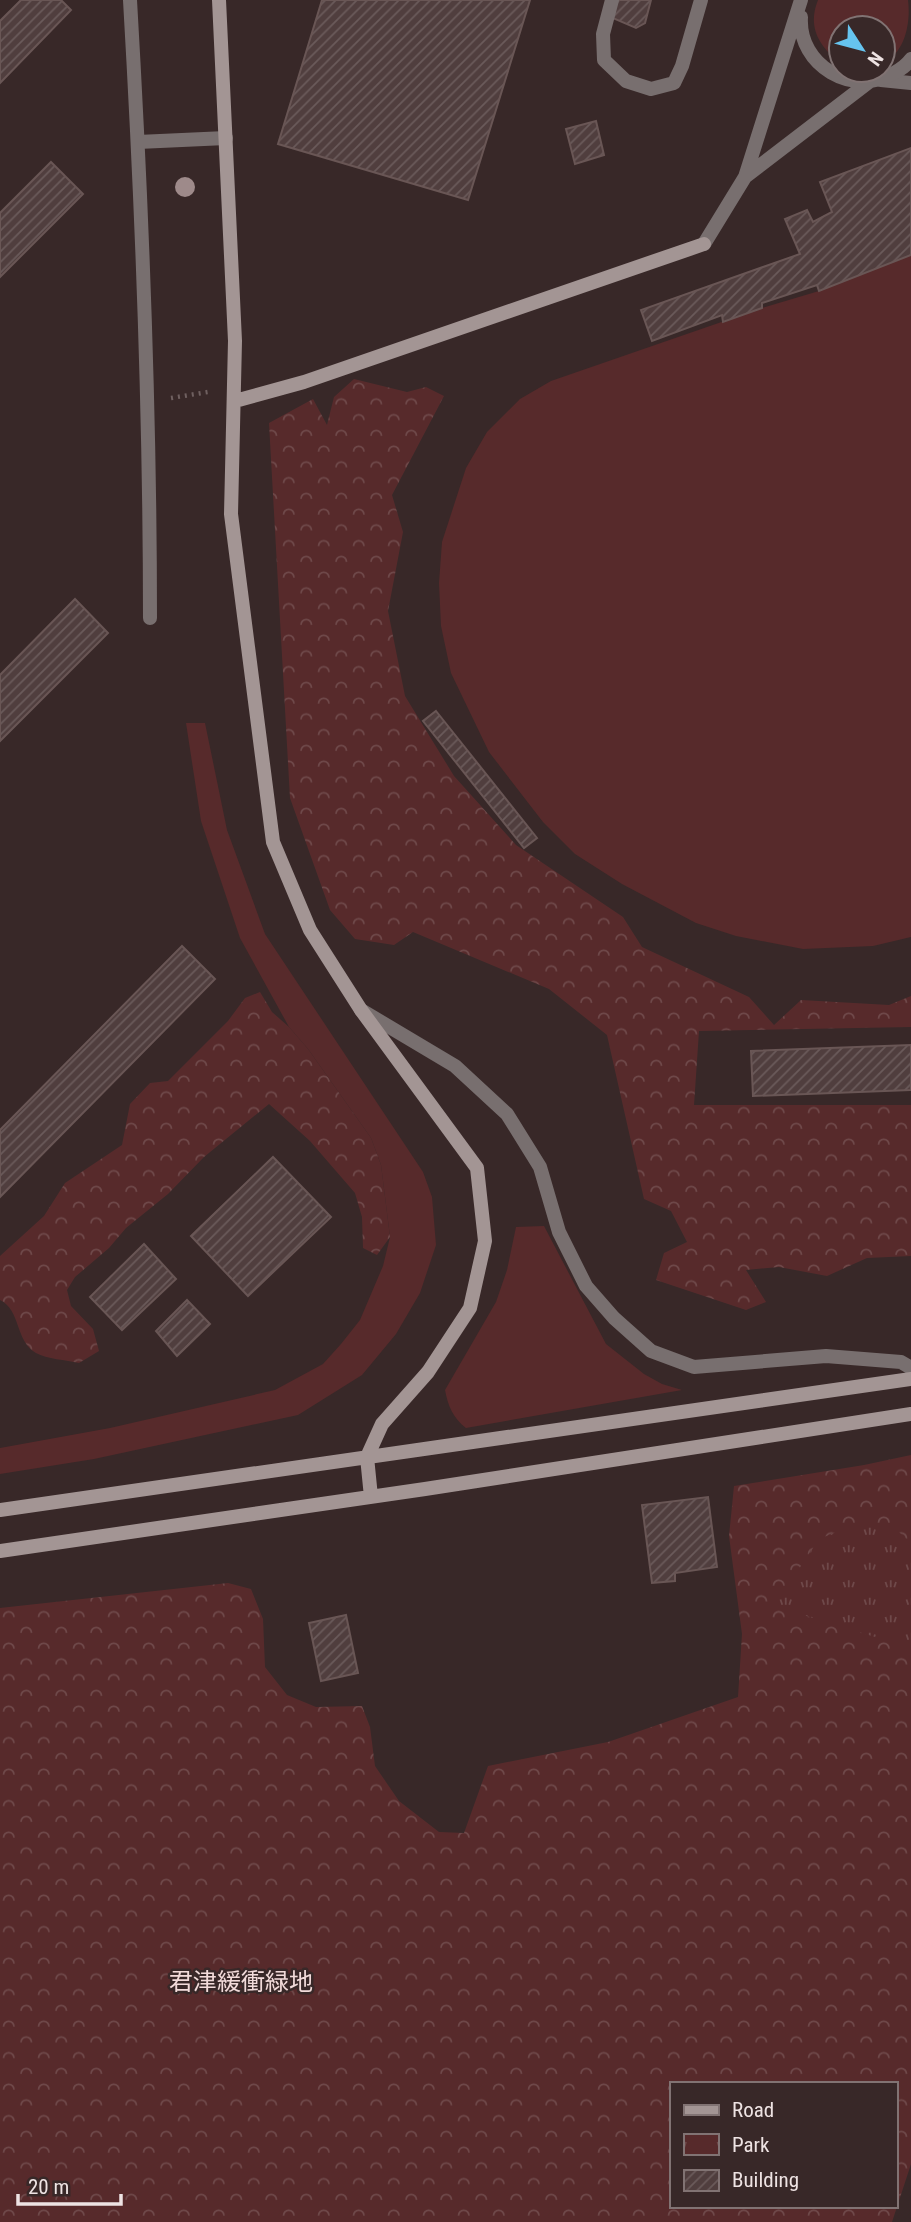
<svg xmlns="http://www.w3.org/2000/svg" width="911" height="2222" viewBox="0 0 911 2222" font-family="'Roboto Condensed','Noto Sans JP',sans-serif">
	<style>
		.grass { fill: #572a2b }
		.forest { fill: url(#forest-crowns); fill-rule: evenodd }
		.park { fill: url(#park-tufts) }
		.building { fill: url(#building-hatch); stroke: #695655; stroke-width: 2 }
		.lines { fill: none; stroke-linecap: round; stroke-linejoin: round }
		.path { stroke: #6f6060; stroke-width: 4.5; stroke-dasharray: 2 5; stroke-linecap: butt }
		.lane { stroke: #786f6f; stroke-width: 14 }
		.street { stroke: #786f6f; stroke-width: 14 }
		.secondary { stroke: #a39594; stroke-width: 14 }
		.tree { fill: #9e8a8a }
		.labels { text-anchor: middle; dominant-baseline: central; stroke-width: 5; stroke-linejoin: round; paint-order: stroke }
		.park-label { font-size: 24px; fill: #f2dbda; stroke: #382828 }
	</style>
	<defs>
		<pattern id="forest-crowns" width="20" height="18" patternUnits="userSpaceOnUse" patternTransform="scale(1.75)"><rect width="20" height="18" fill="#572a2b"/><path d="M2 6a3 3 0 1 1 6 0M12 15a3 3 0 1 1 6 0" fill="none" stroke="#6f494a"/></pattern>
		<pattern id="park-tufts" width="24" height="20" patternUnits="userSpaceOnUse" patternTransform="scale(1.75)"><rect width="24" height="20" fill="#572a2b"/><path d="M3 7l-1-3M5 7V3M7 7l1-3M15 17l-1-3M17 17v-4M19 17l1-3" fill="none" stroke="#6f494a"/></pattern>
		<pattern id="building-hatch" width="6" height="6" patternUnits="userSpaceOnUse" patternTransform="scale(1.75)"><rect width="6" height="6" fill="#503e3e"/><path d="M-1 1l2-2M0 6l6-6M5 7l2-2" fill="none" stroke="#6a5a5a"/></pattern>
	</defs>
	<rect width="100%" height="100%" fill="#382828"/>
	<path class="grass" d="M818,0H908C911,23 905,53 883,63V28H841V63C819,47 807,27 818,0Z
		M911,255V937L873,946L803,949L736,936L696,923L622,884L575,854L543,822L489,752L451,673L441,626L439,583L442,542L466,468L487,432L520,399L551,381L762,308L819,291Z
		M186,723H205L227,830L265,934L423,1172L432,1197L436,1245L420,1293L396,1334L362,1375L298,1415L94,1459L0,1474V1448L110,1428L275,1390L323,1364L341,1344L360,1320L383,1266L390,1237L381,1165L371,1138L308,1049L289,1027L240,938L201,821Z
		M544,1226L606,1344L644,1374L662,1384L682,1390L466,1428C453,1418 448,1406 445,1390L496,1302L507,1270L516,1227Z"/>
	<path class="forest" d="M354,379L407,392L426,387L444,396L392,495L403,532L388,611L405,696L454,776L516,845L623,917L642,947L749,997L774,1025L801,1000L889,1005L911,996V1027L699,1031L694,1105H911V1256L867,1258L827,1276L779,1267L746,1270L766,1302L746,1310L656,1280L664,1253L687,1242L671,1211L644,1199L607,1035L549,989L413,932L394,945L355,939L330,910L290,798L269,423L313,399L327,425L334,397Z
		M260,992L272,1012L289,1027L308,1049L371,1138L381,1165L390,1237L377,1255L363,1248L362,1217L355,1193L310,1141L269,1104L204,1157L168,1194L126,1228L109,1248L75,1277L67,1290L71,1306L93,1329L99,1351L79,1363C66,1360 47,1359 36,1353C15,1341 21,1310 0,1300V1256L44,1216L65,1183L122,1145L130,1104L150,1083L168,1081L228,1021L245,998Z
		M911,1455V2164L892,2222H0V1608L228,1583L251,1589L263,1619L265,1667L287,1695L316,1707L362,1706L370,1727L375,1766L399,1801L439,1832L464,1833L488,1766L608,1742L738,1697L742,1634L729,1536L734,1486L864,1465ZM671,2084H895V2206H671Z"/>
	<path class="park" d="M857,1524L898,1531L911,1544V1648L774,1606L819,1539Z"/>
	<path class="building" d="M21,0H61L71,10L0,83V21Z
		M322,0H530L468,200L278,144Z
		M613,0H651L645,23L636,28L608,16Z
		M596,121L604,155L575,164L566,129Z
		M911,148V255L819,291L817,285L762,303V308L723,322L722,315L652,341L641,310L800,254L785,219L807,210L813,222L832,212L820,182Z
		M51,162L83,194L0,277V213Z
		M75,599L108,633L0,741V675Z
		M436,711L537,838L524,848L423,721Z
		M182,946L215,979L0,1197V1130Z
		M911,1045V1090L753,1096L751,1051Z
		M273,1157L331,1217L248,1296L191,1236Z
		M144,1244L176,1279L122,1330L90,1297Z
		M187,1300L210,1324L177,1356L156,1331Z
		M708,1497L717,1567L675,1573V1581L652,1583L642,1505Z
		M346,1615L358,1673L321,1681L309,1623Z"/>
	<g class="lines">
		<path class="path" d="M171,398L208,392"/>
		<path class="lane" d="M130,0C142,206 150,412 150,618
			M612,0L603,34L604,60L626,81L651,89L674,83L682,66L701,0
			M881,80L911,83
			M138,142L226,138"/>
		<path class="street" d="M801,17C798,66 853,97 894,73C901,69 906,66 911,59
			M745,177L869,82
			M704,244L745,177L801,0
			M361,1010L455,1066L507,1114L540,1167L559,1232L586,1286L614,1318L651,1351L694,1367L826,1356L901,1362L911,1368"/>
		<path class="secondary" d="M219,0L235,341L231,514L273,842L310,930L361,1010L477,1168L485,1241L470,1308L428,1372L382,1424L367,1457L371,1497
			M235,401L304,382L704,244
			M0,1510L911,1379
			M0,1551L425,1489L911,1414"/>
	</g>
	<circle class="tree" cx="185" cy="187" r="10"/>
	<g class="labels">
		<g class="park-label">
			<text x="241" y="1982">君津緩衝緑地</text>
		</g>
	</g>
	<rect x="670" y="2082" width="228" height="126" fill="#382828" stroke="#817373" stroke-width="2"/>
	<rect x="684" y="2105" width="35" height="10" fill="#a39594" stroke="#817373" stroke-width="2"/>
	<text x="732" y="2117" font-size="21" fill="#eee3e3">Road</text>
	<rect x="684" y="2134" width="35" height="21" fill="url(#park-tufts)" stroke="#817373" stroke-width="2"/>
	<text x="732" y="2152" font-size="21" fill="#eee3e3">Park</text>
	<rect x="684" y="2170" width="35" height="21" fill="url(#building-hatch)" stroke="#817373" stroke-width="2"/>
	<text x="732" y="2187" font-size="21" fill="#eee3e3">Building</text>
	<g transform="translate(862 49) rotate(126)"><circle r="33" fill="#382828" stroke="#817373" stroke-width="2"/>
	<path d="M0-5L12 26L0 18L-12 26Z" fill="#66c4ef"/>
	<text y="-10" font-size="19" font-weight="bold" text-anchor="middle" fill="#eee3e3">N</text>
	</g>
	<path d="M18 2194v10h103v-10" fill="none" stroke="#eee3e3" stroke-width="3.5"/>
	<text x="28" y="2194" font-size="21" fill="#eee3e3" stroke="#382828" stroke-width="5" paint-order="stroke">20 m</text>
</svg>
